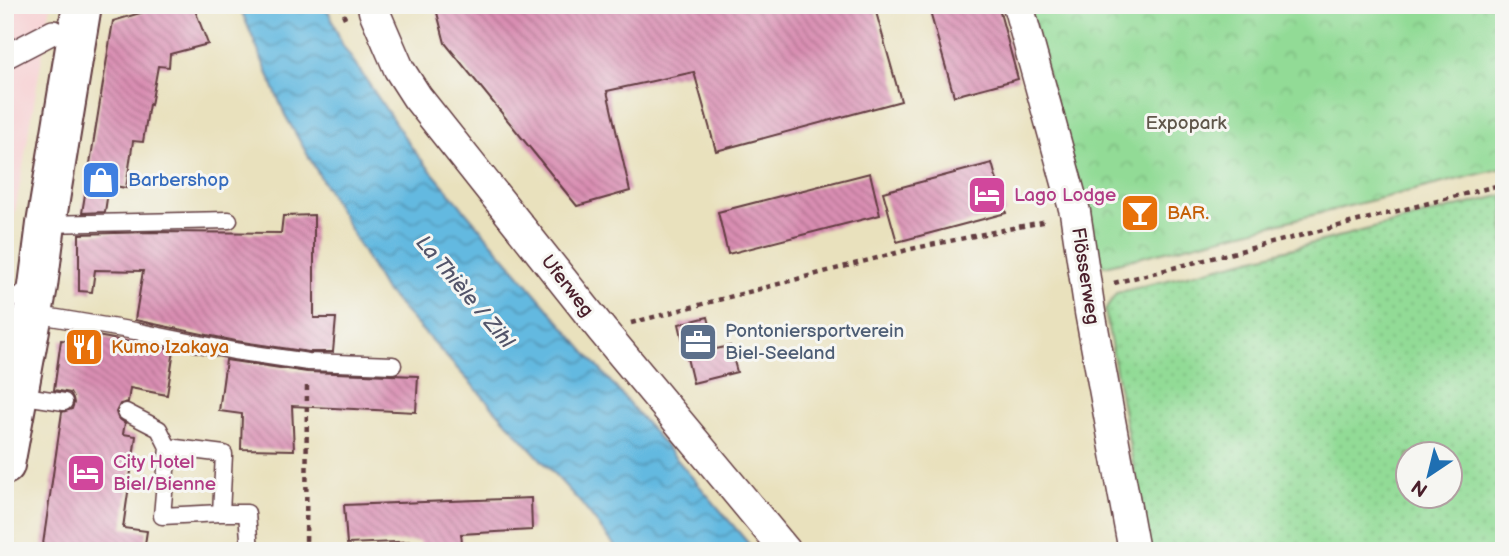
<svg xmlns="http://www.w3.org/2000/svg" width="1509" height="556" viewBox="0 0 1509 556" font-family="'Balsamiq Sans',sans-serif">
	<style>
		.built { fill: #f7cfd2 }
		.grass { fill: url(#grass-dots); stroke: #6e7d60; stroke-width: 2; fill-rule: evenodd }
		.park { fill: url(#park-crowns); stroke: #6e7d60; stroke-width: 2 }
		.water { fill: url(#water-waves); stroke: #566c86; stroke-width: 2 }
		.building { fill: url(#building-back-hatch) }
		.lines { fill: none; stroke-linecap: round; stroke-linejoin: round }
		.service-casing { stroke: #623c41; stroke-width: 19 }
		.pedestrian-casing { stroke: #623c41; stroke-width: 26 }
		.minor-casing { stroke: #623c41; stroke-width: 33 }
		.primary-casing { stroke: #623c41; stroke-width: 42 }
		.path { stroke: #623c41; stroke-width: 4.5; stroke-dasharray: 5 5; stroke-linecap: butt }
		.service { stroke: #fff; stroke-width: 16 }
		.pedestrian { stroke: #fff; stroke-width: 23 }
		.minor { stroke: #fff; stroke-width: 30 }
		.primary { stroke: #fff; stroke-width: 38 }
		.labels { text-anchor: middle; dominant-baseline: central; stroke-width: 6; stroke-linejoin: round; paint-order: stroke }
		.park-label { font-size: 19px; fill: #60574b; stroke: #f6f6f2 }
		.shop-label { font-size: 19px; fill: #366cbe; stroke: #f6f6f2; text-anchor: start }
		.hotel-label { font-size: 19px; fill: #b23c85; stroke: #f6f6f2; text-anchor: start }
		.food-label { font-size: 19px; fill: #c56008; stroke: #f6f6f2; text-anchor: start }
		.street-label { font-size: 19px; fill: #4a1f2b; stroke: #f6f6f2 }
		.service-label { font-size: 19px; fill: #4e5e75; stroke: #f6f6f2; text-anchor: start }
		.water-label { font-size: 21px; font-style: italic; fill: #53556a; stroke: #f6f6f2 }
	</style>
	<defs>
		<pattern id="grass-dots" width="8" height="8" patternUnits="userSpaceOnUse" patternTransform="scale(1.75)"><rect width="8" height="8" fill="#92db96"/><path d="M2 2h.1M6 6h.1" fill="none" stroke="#7fbc81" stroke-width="1.8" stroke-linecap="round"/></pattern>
		<pattern id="park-crowns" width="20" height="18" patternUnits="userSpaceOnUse" patternTransform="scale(1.75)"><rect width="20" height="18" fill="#92db96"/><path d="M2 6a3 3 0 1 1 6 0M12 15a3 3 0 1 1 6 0" fill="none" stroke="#7fbc81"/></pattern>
		<pattern id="water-waves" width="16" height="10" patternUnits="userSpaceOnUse" patternTransform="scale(1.75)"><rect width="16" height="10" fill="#63b9e0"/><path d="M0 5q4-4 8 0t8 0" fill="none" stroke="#5496b6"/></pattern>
		<pattern id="building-back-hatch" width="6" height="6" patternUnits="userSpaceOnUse" patternTransform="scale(1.75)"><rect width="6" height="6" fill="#d98eb2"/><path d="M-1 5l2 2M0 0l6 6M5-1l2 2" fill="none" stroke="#b27391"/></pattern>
	</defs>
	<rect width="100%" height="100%" fill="#f6f6f2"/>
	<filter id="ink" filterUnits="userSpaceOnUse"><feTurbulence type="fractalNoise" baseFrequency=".0143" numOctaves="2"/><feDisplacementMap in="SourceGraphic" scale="14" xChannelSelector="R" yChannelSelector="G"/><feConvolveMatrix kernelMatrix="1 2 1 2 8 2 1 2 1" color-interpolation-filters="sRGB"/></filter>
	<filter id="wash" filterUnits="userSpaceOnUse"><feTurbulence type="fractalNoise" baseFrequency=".00686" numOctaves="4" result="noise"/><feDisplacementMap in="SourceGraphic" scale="28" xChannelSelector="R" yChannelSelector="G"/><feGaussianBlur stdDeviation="1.57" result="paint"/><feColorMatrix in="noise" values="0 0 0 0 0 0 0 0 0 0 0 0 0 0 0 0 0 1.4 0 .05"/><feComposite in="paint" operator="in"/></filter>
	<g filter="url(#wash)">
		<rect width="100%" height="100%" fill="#e9e1bd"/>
		<path class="built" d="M5,5H51L5,270Z"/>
		<path class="grass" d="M1504,195V551H1149L1105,311L1116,293ZM1408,454H1450V496H1408Z"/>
		<path class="park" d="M1029,5H1504V168L1105,266L1095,259Z"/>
		<path class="water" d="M239,5H326L342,44L414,151L755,551H619L580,502L384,289L285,115Z"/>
		<g id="blocks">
			<path class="building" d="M167,5H193L208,44L170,54L169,67L158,66L151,105L149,104L143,142L133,141L126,188L109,185L105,212L82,213L113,21Z
				M435,5H874L901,101L716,151L694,72L607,91L630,191L577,206L445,43Z
				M928,5H998L1018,79L954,96Z
				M992,163L1006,213L897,242L883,192Z
				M870,173L880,215L728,254L718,212Z
				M314,215V318H336L333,352H309L236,341L135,320L143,271L95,270L92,292L79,291V234L151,232L281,233L283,216Z
				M708,317L716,349L730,346L737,372L693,383L679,324Z
				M75,332L174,350L167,395L130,388L128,402L120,404L116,412L118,418L125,423L123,434L136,436L123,528L147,531L144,551H42L62,412L72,409L74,403L73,398L70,393L54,390L61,340L74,341Z
				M226,360L307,372L418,376L416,412L292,406L294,450L241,449L242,414L219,411Z
				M531,498L532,530L461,534L463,551H421L420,541L347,544L344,505Z"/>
		</g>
	</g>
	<g filter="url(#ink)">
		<use href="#blocks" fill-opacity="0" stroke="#623c41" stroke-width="2"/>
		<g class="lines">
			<g class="service-casing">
				<path id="service" d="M46,224L229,220
					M5,302L34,287
					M33,314L135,331L234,351L308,362L393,365
					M18,395L64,402
					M126,412L159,429L168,447
					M221,513L162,516L168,447L224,454L221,513H247L250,551"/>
			</g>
			<g class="pedestrian-casing">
				<path id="pedestrian" d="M5,57L53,32"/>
			</g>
			<g class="minor-casing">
				<path id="minor" d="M373,5L374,11L399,69L417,97L602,330L786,551
					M1018,5L1075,212L1090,312L1134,551"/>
			</g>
			<g class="primary-casing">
				<path id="primary" d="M5,465L38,286L46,224L82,5"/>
			</g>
			<path class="path" d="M339,5L345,18
				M1114,283L1504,184
				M631,323L911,249L1047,221
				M306,551L307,384"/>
			<use href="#service" class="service"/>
			<use href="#pedestrian" class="pedestrian"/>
			<use href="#minor" class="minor"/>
			<use href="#primary" class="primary"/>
		</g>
	</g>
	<defs>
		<g id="shop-square" transform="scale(2.0125)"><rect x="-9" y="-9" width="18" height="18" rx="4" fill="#3f7fe0" stroke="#f6f6f2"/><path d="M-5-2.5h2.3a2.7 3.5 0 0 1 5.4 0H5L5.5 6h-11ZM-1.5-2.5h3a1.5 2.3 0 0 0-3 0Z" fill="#fff"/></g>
		<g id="hotel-square" transform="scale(2.0125)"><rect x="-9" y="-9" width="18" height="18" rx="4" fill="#d1479c" stroke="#f6f6f2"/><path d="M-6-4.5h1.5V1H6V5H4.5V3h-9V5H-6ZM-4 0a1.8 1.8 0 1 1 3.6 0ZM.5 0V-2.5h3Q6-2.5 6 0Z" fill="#fff"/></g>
		<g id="bar-square" transform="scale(2.0125)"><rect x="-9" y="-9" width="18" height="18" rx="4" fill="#e8710a" stroke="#f6f6f2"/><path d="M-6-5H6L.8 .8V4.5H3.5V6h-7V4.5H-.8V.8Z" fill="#fff"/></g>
		<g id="office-square" transform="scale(2.0125)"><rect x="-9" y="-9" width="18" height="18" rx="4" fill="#5c6f8a" stroke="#f6f6f2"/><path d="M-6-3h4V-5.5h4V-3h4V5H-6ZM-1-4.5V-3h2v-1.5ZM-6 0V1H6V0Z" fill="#fff"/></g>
		<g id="restaurant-square" transform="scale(2.0125)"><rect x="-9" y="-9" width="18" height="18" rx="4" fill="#e8710a" stroke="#f6f6f2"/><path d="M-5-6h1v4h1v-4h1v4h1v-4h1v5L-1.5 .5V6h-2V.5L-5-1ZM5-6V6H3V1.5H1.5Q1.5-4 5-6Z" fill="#fff"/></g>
	</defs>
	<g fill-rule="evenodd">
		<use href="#shop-square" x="101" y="180"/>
		<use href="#hotel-square" x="987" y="195"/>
		<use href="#bar-square" x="1140" y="213"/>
		<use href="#office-square" x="698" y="342"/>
		<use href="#restaurant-square" x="84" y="347"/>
		<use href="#hotel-square" x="86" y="473"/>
	</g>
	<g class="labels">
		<g class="park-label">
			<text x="1186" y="123">Expopark</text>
		</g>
		<g class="shop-label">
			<text x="128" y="180">Barbershop</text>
		</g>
		<g class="hotel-label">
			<text x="1014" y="195">Lago Lodge</text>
			<text x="113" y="462">City Hotel<tspan x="113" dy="22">Biel/Bienne</tspan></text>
		</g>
		<g class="food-label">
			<text x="1167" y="213">BAR.</text>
			<text x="111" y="347">Kumo Izakaya</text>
		</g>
		<g class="street-label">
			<text transform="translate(1085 276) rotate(81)">Flösserweg</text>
			<text transform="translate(567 286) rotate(52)">Uferweg</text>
		</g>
		<g class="service-label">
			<text x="725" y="331">Pontoniersportverein<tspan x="725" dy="22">Biel-Seeland</tspan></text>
		</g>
		<g class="water-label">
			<text transform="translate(465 292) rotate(50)">La Thièle / Zihl</text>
		</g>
	</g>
	<rect width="1509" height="556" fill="none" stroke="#f6f6f2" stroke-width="28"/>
	<g transform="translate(1429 475) rotate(215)"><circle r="33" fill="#f6f6f2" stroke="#b1a0a2" stroke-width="2"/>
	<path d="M0-5L12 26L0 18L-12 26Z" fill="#1f6fb2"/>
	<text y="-10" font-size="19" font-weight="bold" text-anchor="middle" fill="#4a1f2b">N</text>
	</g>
</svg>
